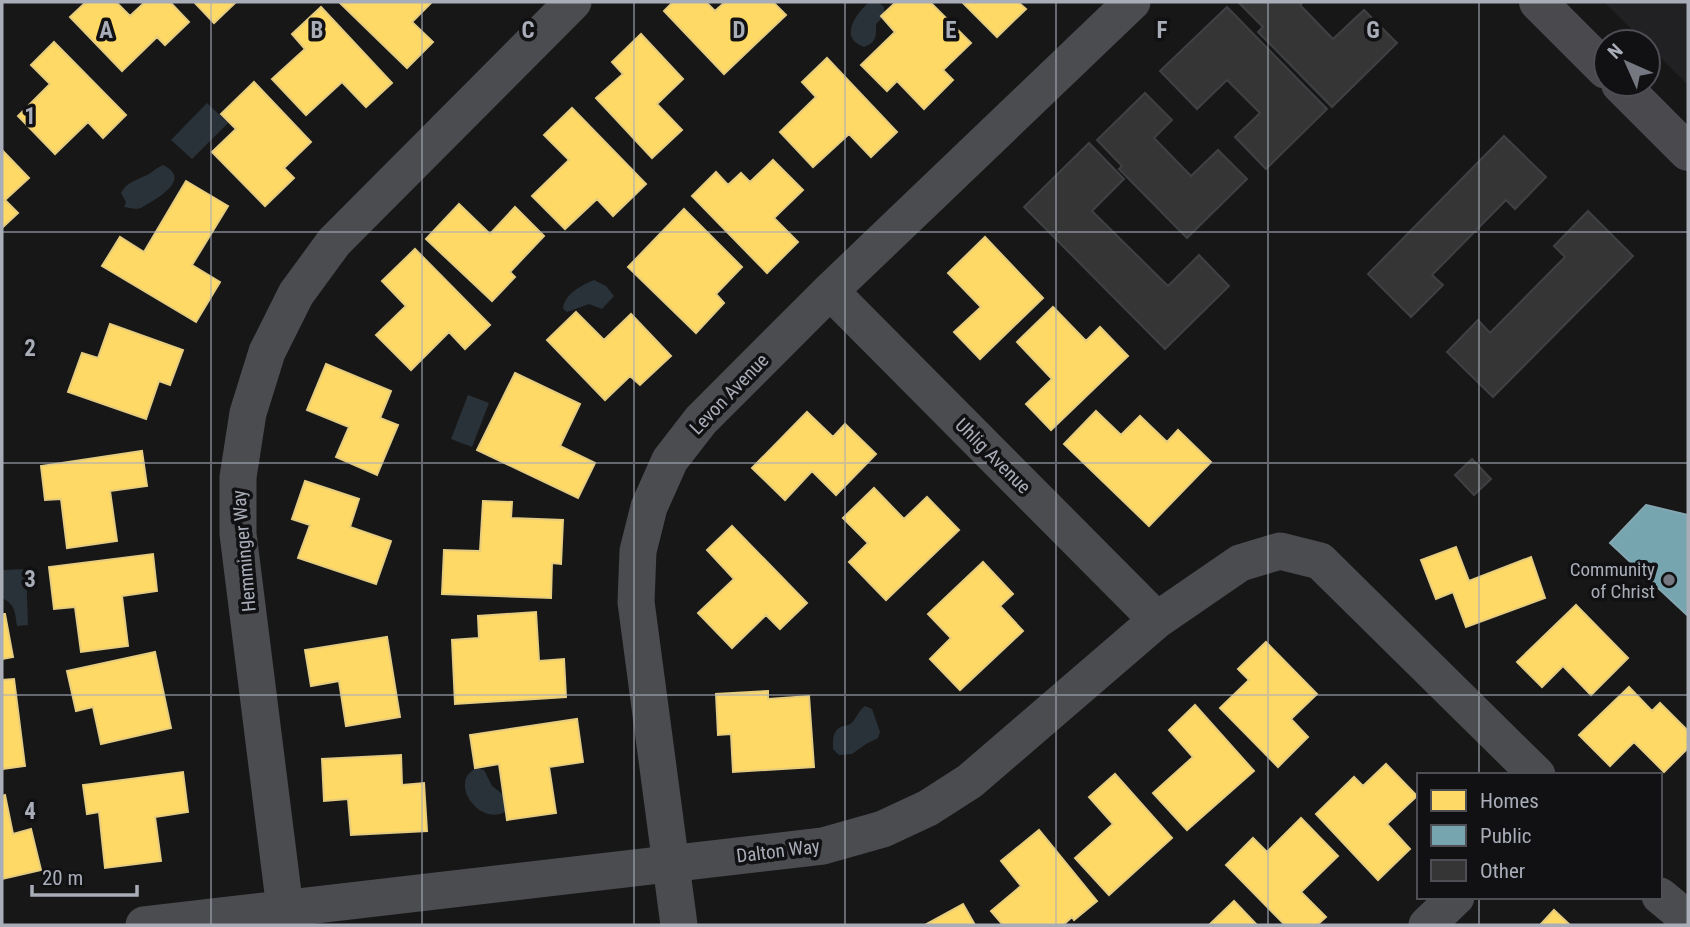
<svg xmlns="http://www.w3.org/2000/svg" width="1690" height="927" viewBox="0 0 1690 927" font-family="'Roboto Condensed',sans-serif">
	<style>
		.built { fill: #212123 }
		.water { fill: #2a3239 }
		.homes { fill: #ffd966; stroke: #e5cc7f; stroke-width: 2 }
		.public { fill: #76a5af; stroke: #85a7b2; stroke-width: 2 }
		.building { fill: #353536; stroke: #3f4043; stroke-width: 2 }
		.lines { fill: none; stroke-linecap: round; stroke-linejoin: round }
		.street { stroke: #4b4c50; stroke-width: 37 }
		.secondary { stroke: #4a4a4e; stroke-width: 38 }
		.grid { fill: none; stroke: #a8adb8; stroke-width: 2; stroke-opacity: 0.55 }
		.poi-dot { fill: #757880; stroke: #111113; stroke-width: 2.5 }
		.labels { text-anchor: middle; dominant-baseline: central; stroke-width: 7; stroke-linejoin: round; paint-order: stroke }
		.street-label { font-size: 19px; fill: #a8adb8; stroke: #111113 }
		.poi-label { font-size: 19px; fill: #a8adb8; stroke: #111113; text-anchor: end }
		.grid-label { font-size: 23px; text-anchor: middle; font-weight: bold; fill: #a8adb8; stroke: #111113; stroke-width: 7; stroke-linejoin: round; paint-order: stroke }
	</style>
	<rect width="100%" height="100%" fill="#171717"/>
	<path class="built" d="M1604,2H1688V85L1648,45V42H1645Z"/>
	<path class="water" d="M869,2H878L884,7V16L876,24C876,37 877,42 864,47C838,38 856,14 869,2Z
		M207,103L228,123L192,159L171,140Z
		M163,165C194,180 154,200 141,208L136,209L124,207L126,202L121,193C128,180 140,180 152,172C155,169 159,167 163,165Z
		M594,280L606,286L614,296L602,309L589,304L567,312L563,309C564,294 582,285 594,280Z
		M468,395L489,403L472,447L451,439Z
		M26,569L28,625L17,626C15,612 15,604 2,598V570Z
		M865,706L872,709L880,732L878,738L866,744L852,754L839,755L833,749C833,742 832,733 839,728C843,725 845,727 850,724C856,720 858,711 865,706Z
		M477,768L484,770L492,786L505,796L508,810C481,830 446,781 477,768Z"/>
	<path class="homes" d="M86,2H116L130,16L145,2H170L189,22L165,45L157,37L122,71L70,17Z
		M194,2H236L214,23Z
		M339,2H432L412,22L433,42L407,68Z
		M673,2H706L715,11L725,2H773L786,15L724,74L664,11Z
		M896,2H930L971,43L943,70L953,80L924,109L897,81L887,91L861,65L895,32L881,16Z
		M962,2H1018L1026,9L997,37Z
		M321,7L392,83L366,107L342,82L306,115L272,79L305,49L292,34Z
		M641,34L683,79L657,104L682,130L652,158L596,98L623,74L612,62Z
		M54,42L126,115L103,138L88,122L55,154L18,116L50,84L31,65Z
		M827,58L897,132L871,157L849,134L813,167L780,132L816,97L802,82Z
		M254,82L311,142L284,168L294,178L265,206L212,152L236,129L221,114Z
		M572,108L646,184L613,216L597,199L565,229L532,196L569,160L544,135Z
		M2,150L29,178L5,200L18,213L2,228Z
		M773,160L803,190L774,218L798,242L767,273L692,196L716,172L728,185L741,173L750,182Z
		M186,181L228,206L192,265L220,282L196,322L102,266L120,237L144,252Z
		M459,204L490,234L515,207L544,236L510,272L515,277L492,301L426,239Z
		M684,209L742,267L716,294L724,303L696,333L628,267Z
		M985,237L1043,298L980,359L954,332L981,307L948,273Z
		M415,249L490,325L465,349L449,332L411,370L376,335L406,306L382,281Z
		M1053,307L1086,341L1100,327L1128,356L1051,430L1026,404L1052,379L1017,342Z
		M576,312L604,340L631,314L671,356L640,385L630,376L605,400L547,340Z
		M110,324L183,350L170,385L159,381L146,419L68,392L82,353L98,358Z
		M326,364L391,391L380,418L398,425L377,475L336,457L349,427L307,410Z
		M515,373L580,404L560,446L595,463L578,498L477,450Z
		M1096,411L1121,435L1140,416L1167,442L1178,430L1211,462L1149,526L1064,444Z
		M807,412L833,437L845,424L876,454L836,495L812,471L785,500L752,468Z
		M142,451L147,486L110,491L117,541L67,548L61,499L45,500L41,466Z
		M305,481L359,499L350,527L391,541L376,584L298,558L310,525L292,519Z
		M874,488L904,519L927,497L959,530L886,600L849,562L868,543L843,518Z
		M483,501L512,502L511,518L563,520L561,564L552,563L551,598L442,594L444,550L480,551Z
		M732,526L807,603L780,629L766,615L732,648L698,613L734,579L707,550Z
		M1456,547L1469,581L1531,557L1545,598L1466,627L1453,592L1436,599L1421,560Z
		M153,554L157,591L122,596L128,646L81,652L75,607L54,609L49,567Z
		M983,562L1013,594L1000,606L1023,631L960,690L930,659L951,638L928,614Z
		M1576,605L1628,658L1591,695L1563,666L1542,687L1517,662Z
		M536,612L539,661L564,659L566,697L455,704L452,640L479,638L478,616Z
		M2,614H5L13,657L2,659Z
		M387,637L400,717L346,726L339,681L311,686L305,650Z
		M1266,642L1317,694L1291,719L1308,737L1278,767L1220,708L1249,680L1238,669Z
		M155,652L171,728L101,744L93,707L76,711L67,671Z
		M14,679L25,766L2,769V680Z
		M1629,687L1652,711L1660,703L1688,731V748L1664,772L1634,742L1610,766L1579,735Z
		M768,691V699L809,696L814,767L733,772L731,734L718,735L716,694Z
		M1195,705L1254,771L1187,830L1153,793L1193,757L1169,730Z
		M577,719L583,762L549,767L556,813L507,820L499,764L475,768L470,735Z
		M401,755L402,785L424,783L427,831L351,835L348,799L324,801L322,759Z
		M1386,764L1417,796L1387,824L1410,849L1378,880L1316,814L1354,777L1363,786Z
		M183,772L188,812L155,817L161,861L105,868L99,812L87,814L83,785Z
		M1115,774L1172,838L1109,895L1075,858L1113,824L1089,797Z
		M5,795L13,834L31,829L41,870L2,879V796Z
		M1301,818L1338,856L1301,892L1326,917L1317,925H1285L1226,865L1253,838L1267,852Z
		M1039,830L1097,901L1074,920L1072,917L1063,925H1003L991,911L1021,886L1001,861Z
		M1234,901L1257,925H1209Z
		M963,904L975,925H925Z
		M1554,910L1570,925H1540Z"/>
	<path class="public" d="M1646,505L1688,515V616L1610,543Z"/>
	<path class="building" d="M1238,2H1303L1300,5L1333,39L1364,10L1397,43L1332,107L1258,32L1263,27Z
		M1227,7L1327,109L1266,169L1235,137L1260,113L1227,80L1197,109L1160,71Z
		M1145,93L1172,120L1154,138L1191,176L1218,150L1247,179L1187,238L1119,169L1122,166L1097,140Z
		M1504,136L1546,177L1515,209L1506,200L1432,275L1443,285L1411,317L1368,274Z
		M1089,143L1124,179L1092,211L1168,286L1199,255L1229,286L1165,349L1024,207Z
		M1588,211L1633,256L1493,397L1447,352L1478,320L1490,333L1565,257L1554,246Z
		M1472,459L1491,479L1474,495L1455,475Z"/>
	<g class="lines">
		<path class="street" d="M830,291L1157,620
			M1660,896L1688,919
			M144,925L823,846L883,829L928,808L970,781L1157,620L1240,563L1280,551L1320,561L1537,775
			M287,925L238,534V477L248,413L267,352L296,294L334,242L573,2
			M679,925L636,602L638,551L649,507L670,460L701,420L830,291L1132,2
			M1427,925L1456,897"/>
		<path class="secondary" d="M1538,2L1606,70
			M1620,84L1688,152"/>
	</g>
	<path class="grid" d="M211,2V925M422,2V925M634,2V925M845,2V925M1056,2V925M1268,2V925M1479,2V775M2,232H1688M2,463H1688M2,695H1688M1479,897V925"/>
	<circle class="poi-dot" cx="1669" cy="580" r="7"/>
	<g class="labels">
		<g class="street-label">
			<text transform="translate(729 394) rotate(-46)">Levon Avenue</text>
			<text transform="translate(993 456) rotate(45)">Uhlig Avenue</text>
			<text transform="translate(244 551) rotate(-95)">Hemminger Way</text>
			<text transform="translate(778 851) rotate(-7)">Dalton Way</text>
		</g>
		<g class="poi-label">
			<text x="1655" y="569">Community<tspan x="1655" dy="22">of Christ</tspan></text>
		</g>
	</g>
	<g class="grid-label">
		<text x="106" y="38">A</text>
		<text x="317" y="38">B</text>
		<text x="528" y="38">C</text>
		<text x="739" y="38">D</text>
		<text x="951" y="38">E</text>
		<text x="1162" y="38">F</text>
		<text x="1373" y="38">G</text>
		<text x="30" y="124">1</text>
		<text x="30" y="356">2</text>
		<text x="30" y="587">3</text>
		<text x="30" y="819">4</text>
	</g>
	<rect width="1690" height="927" fill="none" stroke="#a8adb8" stroke-width="7"/>
	<rect x="1417" y="773" width="245" height="126" fill="#111113" stroke="#4d4f55" stroke-width="2"/>
	<rect x="1431" y="790" width="35" height="21" fill="#ffd966" stroke="#4d4f55" stroke-width="2"/>
	<text x="1480" y="808" font-size="21" fill="#a8adb8">Homes</text>
	<rect x="1431" y="825" width="35" height="21" fill="#76a5af" stroke="#4d4f55" stroke-width="2"/>
	<text x="1480" y="843" font-size="21" fill="#a8adb8">Public</text>
	<rect x="1431" y="860" width="35" height="21" fill="#353536" stroke="#4d4f55" stroke-width="2"/>
	<text x="1480" y="878" font-size="21" fill="#a8adb8">Other</text>
	<g transform="translate(1627 63) rotate(315)"><circle r="33" fill="#111113" stroke="#4d4f55" stroke-width="2"/>
	<path d="M0-5L12 26L0 18L-12 26Z" fill="#757880"/>
	<text y="-10" font-size="19" font-weight="bold" text-anchor="middle" fill="#a8adb8">N</text>
	</g>
	<path d="M32 885v10h105v-10" fill="none" stroke="#a8adb8" stroke-width="3.5"/>
	<text x="42" y="885" font-size="21" fill="#a8adb8" stroke="#111113" stroke-width="5" paint-order="stroke">20 m</text>
</svg>
